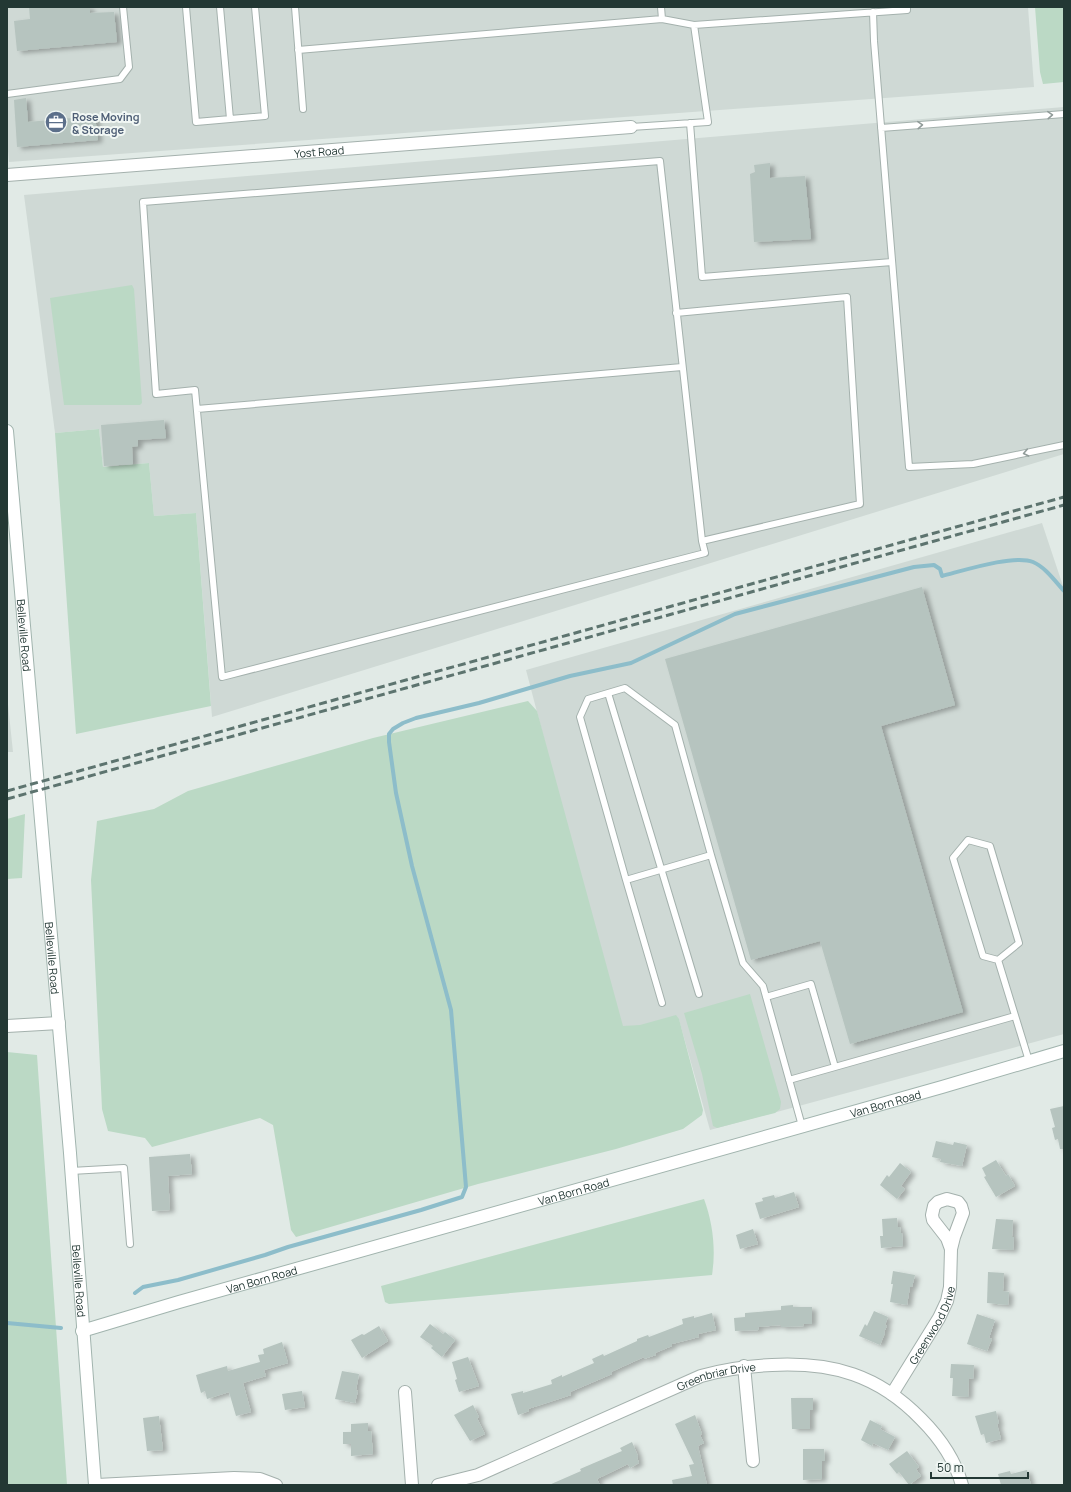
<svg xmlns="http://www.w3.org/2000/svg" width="1071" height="1492" viewBox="0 0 1071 1492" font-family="Manrope,sans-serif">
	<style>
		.built { fill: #cfd9d5 }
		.green { fill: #bbd9c5 }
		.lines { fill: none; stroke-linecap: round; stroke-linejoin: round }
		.stream { stroke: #8dbdca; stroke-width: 4 }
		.building { fill: #b6c4bf; filter: url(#shadow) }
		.lane-casing { stroke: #a4b1ad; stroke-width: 8 }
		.street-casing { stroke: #a4b1ad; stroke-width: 14 }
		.secondary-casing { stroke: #a1b4ae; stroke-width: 14 }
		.lane { stroke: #fff; stroke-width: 6 }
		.street { stroke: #fff; stroke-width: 12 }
		.secondary { stroke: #fff; stroke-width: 12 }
		.rail { stroke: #5d746f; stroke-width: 3; stroke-dasharray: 8 4; stroke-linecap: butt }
		.oneway { stroke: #919c9a }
		.labels { text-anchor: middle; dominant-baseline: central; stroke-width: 4; stroke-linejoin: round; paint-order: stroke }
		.service-label { font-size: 11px; font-weight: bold; fill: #4e5e75; stroke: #f1f7f4; text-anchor: start }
		.street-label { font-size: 11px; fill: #233834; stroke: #f1f7f4 }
	</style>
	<defs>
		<filter id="shadow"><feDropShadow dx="4.5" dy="2.5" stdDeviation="2" flood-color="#0004"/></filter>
	</defs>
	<rect width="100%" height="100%" fill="#e1eae6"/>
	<path class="built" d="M7,7H1028L1034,87L9,162L7,140Z
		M1064,107V454L212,717L196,513L154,516L149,463L103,467L99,429L55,433L24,195Z
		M1042,523L1064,589V1034L710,1130L679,1020L622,1036L526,670Z
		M7,695L13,752H7Z"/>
	<path class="green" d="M1035,7H1064V82L1043,84L1040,72Z
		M132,285L134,289L142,403L140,405H64L50,298Z
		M99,429L103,467L149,463L154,516L196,513L211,706L76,734L55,433Z
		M528,701L537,711L623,1026L640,1025L676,1015L679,1019L703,1110L702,1115L683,1129L616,1149L478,1184L296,1237L291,1230L273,1125L260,1118L152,1147L145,1138L108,1131L102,1109L91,880L97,821L154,809L188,791L373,738Z
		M25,814L22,878L7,879V819Z
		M750,994L781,1102L780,1109L775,1113L717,1128L713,1126L702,1074L684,1013Z
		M7,1052L37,1055L67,1485H7Z
		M704,1199C713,1223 716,1250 712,1275L389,1304L385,1302L381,1286Z"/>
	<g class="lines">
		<path class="stream" d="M135,1293L143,1287L178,1280L265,1255L288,1247L421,1210L462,1197L466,1187L451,1010L412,866L396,793L389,742V734L393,729L403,723L416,718L479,703L570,676L631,663L735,614L914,567L934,565L940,569L942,576C962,571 1014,554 1033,562C1045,567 1055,581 1064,591
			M7,1323L61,1328"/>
	</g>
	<path class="building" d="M29,7H90V13L114,12L117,42L17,51L14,21L30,19Z
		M26,98L28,122L95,116L98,140L17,147L14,100Z
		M770,163V178L805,176L811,239L754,242L750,174L755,172L754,165Z
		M164,420L166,438L138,440V446L132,447L133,464L104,466L101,425Z
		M922,587L955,705L881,726L963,1012L850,1044L820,941L751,960L665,659Z
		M1064,1106V1149H1060L1058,1139L1055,1140L1052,1128L1055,1127L1050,1109Z
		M936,1141L953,1145L954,1142L967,1145L962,1166L940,1162L941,1159L932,1157Z
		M190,1154L192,1174L168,1176L170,1210L152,1211L149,1157Z
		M996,1160L1006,1176L1008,1174L1015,1186L996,1197L984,1177L986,1176L982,1168Z
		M900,1163L911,1172L901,1186L905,1189L897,1199L880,1185L887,1175L889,1177Z
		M794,1192L799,1207L760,1219L755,1203L763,1201L762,1198L774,1195L775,1198Z
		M897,1218L898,1227H900L901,1233H902L903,1246L881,1248L880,1236H883L882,1219Z
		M996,1219L1013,1220L1012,1237H1014L1013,1250L992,1249Z
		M753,1229L758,1244L740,1249L736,1235Z
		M893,1271L915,1275L912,1287H910L907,1305L890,1302L893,1284H891Z
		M988,1272L1004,1273L1003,1291L1009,1292L1008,1305L987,1303Z
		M793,1305V1307H812V1324H803L804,1326L781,1327V1325L758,1327L759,1330L735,1331L734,1318L745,1317V1313L781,1310V1306Z
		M874,1311L888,1317L885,1325L887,1326L884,1332L885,1333L880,1345L859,1336L865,1324L867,1326Z
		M712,1313L716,1330L698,1334L699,1337L672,1344V1346L655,1353L656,1355L644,1359V1357L611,1372L612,1374L570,1392L571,1395L528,1409L529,1411L518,1415L511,1394L523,1391V1393L552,1384L551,1380L562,1375V1377L594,1363L592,1359L603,1354L604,1356L637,1341V1339L648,1335L649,1337L683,1324L682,1319L694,1316V1318Z
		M977,1314L995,1320L989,1338L992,1339L987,1351L967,1344Z
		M430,1324L443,1334L445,1332L455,1340L442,1357L431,1348L433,1346L420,1337Z
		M379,1326L388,1341L362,1358L351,1340L362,1334L364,1335Z
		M282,1342L288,1363L264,1370L266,1376L243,1383L251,1412L236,1416L229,1392L207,1399L205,1391L201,1393L196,1375L227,1366L228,1371L260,1362L258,1355L264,1354L263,1349Z
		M468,1357L479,1386L459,1392L455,1380L457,1379L452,1362Z
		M951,1364L974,1365L973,1379L969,1378L968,1397L952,1396L953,1378H950Z
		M342,1371L359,1374L356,1390L358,1391L355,1403L335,1399Z
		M302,1391L305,1407L285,1410L282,1394Z
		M791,1398H813V1410H810V1429H792Z
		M473,1405L479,1417L477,1418L485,1434L470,1441L454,1415Z
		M996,1411L999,1424H997L1001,1439L986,1443L984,1434L981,1435L975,1416Z
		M695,1415L702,1434L700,1435L704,1443L698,1446L707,1485H673L672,1480L692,1476L689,1465L694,1464L675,1424Z
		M159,1416L163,1450L147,1451L143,1418Z
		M870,1420L882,1426L880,1429L895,1437L888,1450L873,1443L872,1446L861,1440Z
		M368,1423V1431H371L373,1454L351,1456V1444H343V1432H351V1424Z
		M632,1442L638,1456L637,1457L639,1463L630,1468L628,1464L597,1479L600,1485H549L581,1471L580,1469L622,1451L620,1448Z
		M803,1449H824L825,1461H822V1479L803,1480Z
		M907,1451L919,1467L916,1469L921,1476L909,1485L899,1472L897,1474L889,1464Z
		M1027,1470L1031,1485H1001L998,1474L1010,1471L1011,1474Z"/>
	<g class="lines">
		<g class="lane-casing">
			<path id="lane" d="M186,7L196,122L265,116L255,7
				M220,7L230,119
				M295,7L303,109
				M661,7L662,19
				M873,12L874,41L909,467L973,464L1064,445
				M298,50L662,19L694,25L907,10V7
				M7,94L120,79L129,67L123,7
				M690,123L702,277L892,262
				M631,127L708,122L694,25
				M881,128L1064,114
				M660,161L702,541L705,553L222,677L195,390L156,394L143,202Z
				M676,313L847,297L860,504L702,541
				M197,409L682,367
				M608,693L699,994
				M626,880L580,717L588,699L625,688L675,725L711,855
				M998,960L1019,943L990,846L968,840L953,858L983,956L998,960L1029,1061
				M766,997L811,984L835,1067
				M662,1003L626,880L711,855L743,963L763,986L802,1126
				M789,1080L1015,1016
				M71,1171L124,1168L130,1244"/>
		</g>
		<g class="street-casing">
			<g id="street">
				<path id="s1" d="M7,175L631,127"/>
				<path d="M7,1026L59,1023"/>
				<path d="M744,1366L753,1461"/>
				<path d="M405,1392L412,1485"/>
				<path id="s2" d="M892,1394L939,1318L947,1301L950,1287L951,1249L954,1237L963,1213L961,1206L958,1202L947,1199L938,1202L934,1206L932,1215L933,1220L947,1238L951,1249"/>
				<path d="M97,1485L234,1478L260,1479L276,1485"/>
				<path id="s3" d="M438,1485L478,1475L701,1376C725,1369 747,1366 772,1365C833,1362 878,1375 921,1419C939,1437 955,1460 962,1485"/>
			</g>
		</g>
		<g class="secondary-casing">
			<g id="secondary">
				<path id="s4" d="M7,431L70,1153L95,1485"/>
				<path id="s5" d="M82,1331L179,1302L942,1087L1064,1051"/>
			</g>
		</g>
		<use href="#lane" class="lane"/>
		<use href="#street" class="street"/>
		<use href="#secondary" class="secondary"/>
		<path class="rail" d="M7,791L1064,497
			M7,799L1064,505"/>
	</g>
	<defs><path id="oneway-chevron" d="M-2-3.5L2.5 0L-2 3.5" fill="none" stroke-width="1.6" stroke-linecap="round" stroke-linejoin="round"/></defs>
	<g class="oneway">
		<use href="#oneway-chevron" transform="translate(1050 115) rotate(-4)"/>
		<use href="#oneway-chevron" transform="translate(920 125) rotate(-4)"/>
		<use href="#oneway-chevron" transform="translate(1026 453) rotate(168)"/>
	</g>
	<defs>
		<g id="office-disc" transform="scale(1.15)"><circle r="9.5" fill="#5c6f8a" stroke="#f1f7f4"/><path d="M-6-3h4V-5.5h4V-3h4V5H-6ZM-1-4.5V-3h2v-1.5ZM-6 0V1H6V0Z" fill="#fff"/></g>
	</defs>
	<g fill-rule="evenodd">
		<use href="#office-disc" x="56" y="122"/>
	</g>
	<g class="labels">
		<g class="service-label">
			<text x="72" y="116">Rose Moving<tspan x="72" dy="13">&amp; Storage</tspan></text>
		</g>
		<g class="street-label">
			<text stroke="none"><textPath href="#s1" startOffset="313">Yost Road</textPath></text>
			<text stroke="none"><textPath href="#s4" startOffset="205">Belleville Road</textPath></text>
			<text stroke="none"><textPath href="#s4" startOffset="529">Belleville Road</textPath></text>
			<text stroke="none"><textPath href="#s5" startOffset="835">Van Born Road</textPath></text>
			<text stroke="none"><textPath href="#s5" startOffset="511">Van Born Road</textPath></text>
			<text stroke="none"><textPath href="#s5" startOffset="187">Van Born Road</textPath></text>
			<text stroke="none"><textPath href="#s4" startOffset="853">Belleville Road</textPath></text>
			<text stroke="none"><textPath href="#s2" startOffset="80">Greenwood Drive</textPath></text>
			<text stroke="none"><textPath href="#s3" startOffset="300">Greenbriar Drive</textPath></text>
		</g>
	</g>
	<rect width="1071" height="1492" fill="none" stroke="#233834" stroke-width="16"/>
	<path d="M931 1472v6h97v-6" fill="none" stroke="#233834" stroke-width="2"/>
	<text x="937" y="1472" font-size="12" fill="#233834" stroke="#f1f7f4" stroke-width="3" paint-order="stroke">50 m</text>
</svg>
